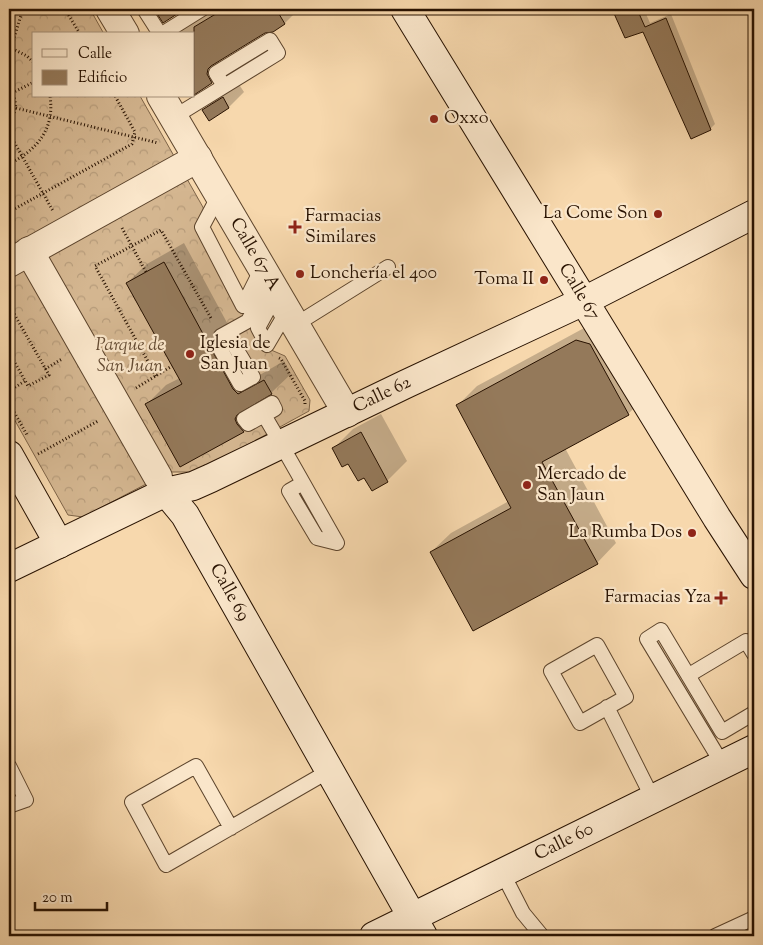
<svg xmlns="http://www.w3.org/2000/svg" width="763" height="945" viewBox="0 0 763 945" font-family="'Sorts Mill Goudy',serif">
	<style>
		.forest { fill: url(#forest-crowns); stroke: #7e6448 }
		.shadow { fill: #0003 }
		.building { fill: #94795a; stroke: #281201 }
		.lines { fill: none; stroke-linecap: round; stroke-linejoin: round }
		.lane-casing { stroke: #5c442c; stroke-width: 16 }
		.street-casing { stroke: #5c442c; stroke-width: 30 }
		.secondary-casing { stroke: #281201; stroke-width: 30 }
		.path { stroke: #281201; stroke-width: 3; stroke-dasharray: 1 2.5; stroke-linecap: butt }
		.lane { stroke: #fae6ca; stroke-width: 14 }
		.street { stroke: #fae6ca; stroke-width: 28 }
		.secondary { stroke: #fae6ca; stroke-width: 28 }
		.poi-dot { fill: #8f2418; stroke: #fae6ca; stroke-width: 2 }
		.labels { text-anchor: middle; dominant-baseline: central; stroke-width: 4.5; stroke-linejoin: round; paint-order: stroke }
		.poi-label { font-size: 18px; fill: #281201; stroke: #fae6ca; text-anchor: start }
		.street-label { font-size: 18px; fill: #281201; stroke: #fae6ca }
		.park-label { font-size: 18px; font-style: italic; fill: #644b33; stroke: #fae6ca }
	</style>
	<defs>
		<pattern id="forest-crowns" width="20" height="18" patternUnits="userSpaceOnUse" patternTransform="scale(1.25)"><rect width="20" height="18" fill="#d4b690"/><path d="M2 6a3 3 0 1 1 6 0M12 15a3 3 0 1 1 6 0" fill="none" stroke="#b69b7a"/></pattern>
	</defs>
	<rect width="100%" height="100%" fill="#f7d8ad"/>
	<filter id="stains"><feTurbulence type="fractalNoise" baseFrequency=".004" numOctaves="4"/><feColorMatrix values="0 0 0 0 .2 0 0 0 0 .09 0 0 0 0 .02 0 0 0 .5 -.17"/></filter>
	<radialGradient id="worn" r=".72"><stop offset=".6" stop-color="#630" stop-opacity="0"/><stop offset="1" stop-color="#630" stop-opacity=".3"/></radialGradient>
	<path class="forest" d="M9,9H90L104,34H34V96H140L204,209L196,225L262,346L285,356L310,400L309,411L198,472H169L83,517L68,515L9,410Z"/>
	<path class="shadow" d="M156,9H184L164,21Z
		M211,9H296L297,11L285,23L265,31L219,61L224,70L211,82L194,93V34H176Z
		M613,9H644L650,23L671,14L715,124L710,129L644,31L626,37Z
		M238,83L244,92L229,107L204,110L219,95Z
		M184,243L252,369L258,376L284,361L291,374L271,393L256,401V404L262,411L243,431L181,465L147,404L166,385L180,378L127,283L147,264Z
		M597,321L648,395L628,414L565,448L616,543L597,563L431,552L451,533L509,501L457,406L477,386Z
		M381,414L407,461L387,481L372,489L365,476L333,449L353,429Z"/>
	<path class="building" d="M154,9H174L177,14L163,23Z
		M224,9H276L285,24L273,32L265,33L211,66L208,69L207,74L212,83L194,95V27Z
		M612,9H637L645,27L666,18L711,130L691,139L643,32L625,38Z
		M223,97L229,108L209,121L202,110Z
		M164,262L233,389L238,394L264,380L272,394L237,415L235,419L237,424L244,432L180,467L145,404L182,384L126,283Z
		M576,340L590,344L629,415L542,462L598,564L473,631L430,552L511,508L456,405Z
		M361,432L388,482L372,491L364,478L358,481L348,464L342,467L332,448Z"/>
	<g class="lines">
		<g class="lane-casing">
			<path id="lane" d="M144,9L160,34
				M162,34L202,9
				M174,117L278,53L270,40L216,73L224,86
				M219,195L202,227L243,306L262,268
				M277,293L258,328L267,345L287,311
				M295,325L388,267
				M224,340L221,336L248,321L269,281
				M231,340L253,377L240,384L219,347Z
				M272,403L275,409L248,424L244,419Z
				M264,415C289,457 313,501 337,543L317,538L289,491L303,483
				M597,645L626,697L580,723L551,671Z
				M689,675L746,641L754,654
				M607,707L653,799
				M723,765L647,639L661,630L722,732L754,713
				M9,766L26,800L9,806
				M231,828L196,766L132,802L166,865L329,771
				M503,874L523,913L542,936
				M715,936L754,918"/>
		</g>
		<g class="street-casing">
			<g id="street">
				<path d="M110,9L125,34"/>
				<path id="s1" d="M161,96L347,413"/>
				<path d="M29,251L158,477"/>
				<path d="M9,263L198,158"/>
			</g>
		</g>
		<g class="secondary-casing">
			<g id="secondary">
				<path id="s2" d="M405,9L717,518L754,575"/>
				<path d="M9,455L59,544"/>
				<path id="s3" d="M166,492L185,515L423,936"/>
				<path id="s4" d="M9,568L166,492L193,486L211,478L406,384L584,301L754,214"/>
				<path id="s5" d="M374,936L754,749"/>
			</g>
		</g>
		<path class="path" d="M65,9L80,34
			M9,47L27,56L34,63
			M9,54L23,9
			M9,89C18,99 17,112 9,122
			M12,93L34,82
			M16,108L158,143
			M9,133L53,211
			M9,164C37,150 55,129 50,96
			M9,212L132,144L135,132L115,96
			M122,228L146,272
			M9,305L49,375L28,386L9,352
			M279,358L281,359L305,401V404
			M45,369L62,359
			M156,376L95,266L161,230L212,320
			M136,388L172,366
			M9,391L25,381
			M9,403L27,435
			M38,454L98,421"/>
		<use href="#lane" class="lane"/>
		<use href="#street" class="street"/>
		<use href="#secondary" class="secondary"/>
	</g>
	<g class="poi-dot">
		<circle cx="434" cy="119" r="5"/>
		<circle cx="658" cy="214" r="5"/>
		<path d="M292.5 219.5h5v5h5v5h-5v5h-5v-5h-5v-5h5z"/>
		<circle cx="300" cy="274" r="5"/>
		<circle cx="544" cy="280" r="5"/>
		<circle cx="190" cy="354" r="5"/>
		<circle cx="527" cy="485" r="5"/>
		<circle cx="692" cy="533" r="5"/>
		<path d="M718.5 590.5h5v5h5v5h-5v5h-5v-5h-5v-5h5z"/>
	</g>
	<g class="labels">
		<g class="poi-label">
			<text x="444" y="119">Oxxo</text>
			<text x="648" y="214" text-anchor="end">La Come Son</text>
			<text x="305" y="217">Farmacias<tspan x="305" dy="21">Similares</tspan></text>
			<text x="310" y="274">Lonchería el 400</text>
			<text x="534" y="280" text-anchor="end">Toma II</text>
			<text x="200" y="344">Iglesia de<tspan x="200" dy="21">San Juan</tspan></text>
			<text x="537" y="475">Mercado de<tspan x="537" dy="21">San Jaun</tspan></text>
			<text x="682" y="533" text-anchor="end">La Rumba Dos</text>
			<text x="711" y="598" text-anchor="end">Farmacias Yza</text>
		</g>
		<g class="street-label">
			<text stroke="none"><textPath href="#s1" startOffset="184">Calle 67 A</textPath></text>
			<text stroke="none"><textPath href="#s2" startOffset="332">Calle 67</textPath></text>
			<text stroke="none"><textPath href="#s4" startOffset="412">Calle 62</textPath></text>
			<text stroke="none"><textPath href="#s3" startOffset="119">Calle 69</textPath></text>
			<text stroke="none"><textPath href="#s5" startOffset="212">Calle 60</textPath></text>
		</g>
		<g class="park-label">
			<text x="130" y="346">Parque de<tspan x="130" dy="21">San Juan</tspan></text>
		</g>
	</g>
	<rect width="763" height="945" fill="none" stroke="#f7d8ad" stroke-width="30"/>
	<rect x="10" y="10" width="743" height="925" fill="none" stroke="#281201" stroke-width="2.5"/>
	<rect x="15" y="15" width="733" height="915" fill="none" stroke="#281201"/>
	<rect x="32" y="32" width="162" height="65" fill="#fae6ca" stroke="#a6917a"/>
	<rect x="42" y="49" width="25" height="8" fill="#fae6ca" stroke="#a6917a"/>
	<text x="78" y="58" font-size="15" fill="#281201">Calle</text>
	<rect x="42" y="70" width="25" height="15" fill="#94795a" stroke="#a6917a"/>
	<text x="78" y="82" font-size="15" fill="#281201">Edificio</text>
	<path d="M35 902v8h72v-8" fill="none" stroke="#281201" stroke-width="2.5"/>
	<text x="42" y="902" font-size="15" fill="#281201" stroke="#fae6ca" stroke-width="4" paint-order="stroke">20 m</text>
	<rect width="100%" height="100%" filter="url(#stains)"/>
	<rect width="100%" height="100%" fill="url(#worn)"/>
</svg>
